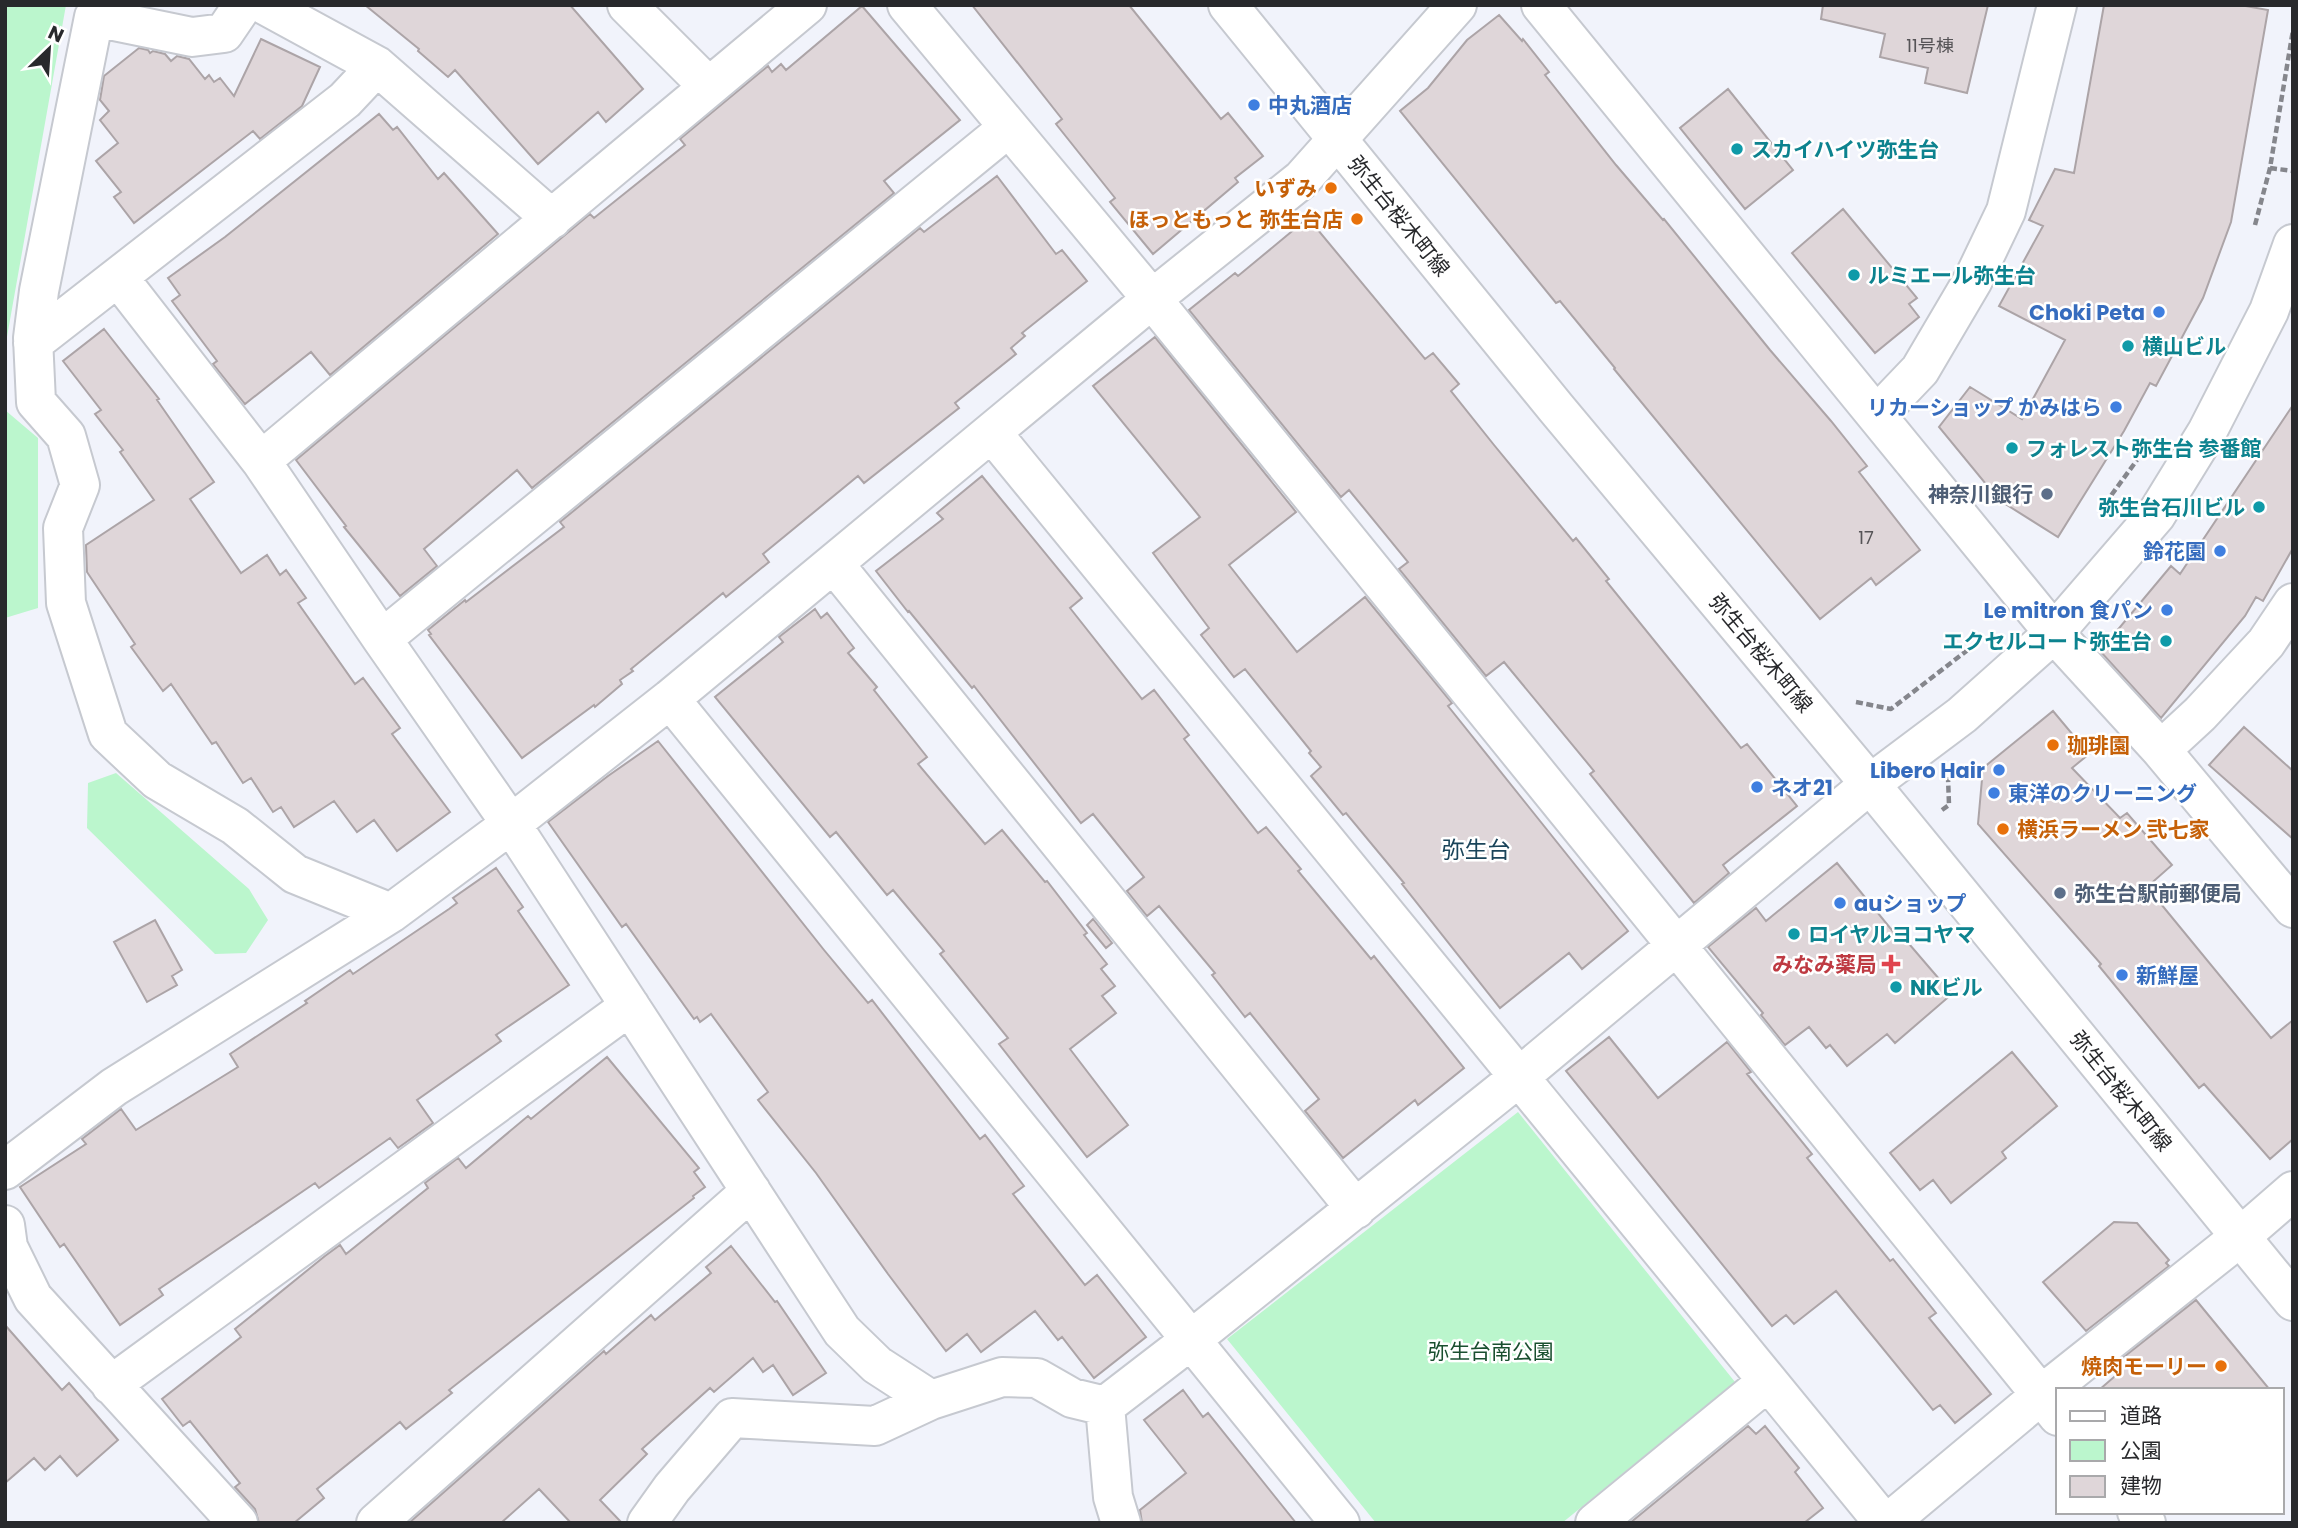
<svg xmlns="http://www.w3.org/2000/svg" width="2298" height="1528" viewBox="0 0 2298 1528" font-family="Poppins,'Noto Sans JP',sans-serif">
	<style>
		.green { fill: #bbf6cd }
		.building { fill: #dfd6d9; stroke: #aca4a7; stroke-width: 2 }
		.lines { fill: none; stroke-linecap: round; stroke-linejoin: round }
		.minor-casing { stroke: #c6c9d0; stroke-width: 42 }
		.major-casing { stroke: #c6c9d0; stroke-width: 42 }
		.path { stroke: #85868c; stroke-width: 4.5; stroke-dasharray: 7 3.5; stroke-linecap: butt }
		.minor { stroke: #fff; stroke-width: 38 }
		.major { stroke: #fff; stroke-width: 38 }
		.shop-dot { fill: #3f7fe0; stroke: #fff; stroke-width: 2.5 }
		.culture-dot { fill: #0f9aa8; stroke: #fff; stroke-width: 2.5 }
		.food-dot { fill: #e8710a; stroke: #fff; stroke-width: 2.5 }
		.service-dot { fill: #5c6f8a; stroke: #fff; stroke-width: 2.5 }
		.health-dot { fill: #e0444e; stroke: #fff; stroke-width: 2.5 }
		.labels { text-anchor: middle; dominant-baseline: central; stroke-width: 5; stroke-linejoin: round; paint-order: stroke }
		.number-label { font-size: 18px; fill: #565457 }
		.shop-label { font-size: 21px; font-weight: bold; fill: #366cbe; stroke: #fff; text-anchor: start }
		.culture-label { font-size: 21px; font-weight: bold; fill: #0d838f; stroke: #fff; text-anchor: start }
		.food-label { font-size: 21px; font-weight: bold; fill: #c56008; stroke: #fff; text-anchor: end }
		.street-label { font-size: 21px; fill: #28292c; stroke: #fff }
		.service-label { font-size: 21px; font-weight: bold; fill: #4e5e75; stroke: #fff; text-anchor: end }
		.health-label { font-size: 21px; font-weight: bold; fill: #be3a42; stroke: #fff; text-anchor: end }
		.park-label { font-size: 21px; fill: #194f2f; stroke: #fff }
		.neighbourhood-label { font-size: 23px; fill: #1a445a; stroke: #fff }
	</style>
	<rect width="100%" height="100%" fill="#f1f3fb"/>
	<path class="green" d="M5,5H66L5,348Z
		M5,410L38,438V608L5,618Z
		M116,773L249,889L268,920L246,953L215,954L87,828L88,783Z
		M1518,1112L1735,1382L1562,1523H1376L1227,1339Z"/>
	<path class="building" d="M365,5H570L643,89L606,122L598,112L538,164L455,70L448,77L418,51L419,49Z
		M972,5H1129L1221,119L1228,113L1263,156L1235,178L1238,182L1153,254L1110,202L1115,198L1056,124L1062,119Z
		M1823,5H1988L1967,93L1925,83L1928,68L1880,57L1885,34L1821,19Z
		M2104,5H2240L2268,10L2231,222L2203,298L2156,386L2150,383L2124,431L2058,537L1999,500L1939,427L1970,387L2022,419L2065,340L1999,306L2043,226L2029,220L2055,169L2074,173Z
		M862,6L960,120L884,181L894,193L532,488L517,470L424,549L437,566L400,596L344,527L346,526L296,460L590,214L594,218L685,145L680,139L768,66L772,72L781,64L786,70Z
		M1499,15L1522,41L1523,39L1549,72L1545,75L1616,165L1663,220L1664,219L1770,350L1831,421L1867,466L1859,472L1920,550L1876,585L1871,578L1820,619L1614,369L1615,368L1560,301L1556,303L1400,111L1428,88L1467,40Z
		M261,39L320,67L302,106L260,139L253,131L134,223L114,197L121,192L96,161L118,143L100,120L109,111L100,100L104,76L139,48L148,50L150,53L153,51L165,54L171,61L177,56L189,59L205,79L209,75L214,82L220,78L234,96Z
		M1728,89L1793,170L1745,209L1680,128Z
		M379,114L393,130L397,127L438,179L444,173L498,234L330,375L311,352L245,404L213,364L217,361L172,301L180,295L168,278L225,237Z
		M997,176L1056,254L1062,250L1087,281L1022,333L1025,336L1011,348L1016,354L955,403L959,408L864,483L858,476L763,554L769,562L726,597L723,593L631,669L633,671L620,680L622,684L595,707L594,705L522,758L429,635L431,634L428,630L465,600L466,602L564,527L560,522L920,228L924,232Z
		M1843,209L1917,298L1909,304L1919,317L1875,353L1792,253Z
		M1308,218L1425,359L1433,353L1459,384L1451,391L1494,445L1573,541L1576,538L1609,579L1606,581L1741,748L1747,744L1797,806L1723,865L1729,873L1694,903L1590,774L1594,771L1504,662L1486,676L1399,569L1408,562L1349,490L1341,497L1189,310L1235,273L1238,276Z
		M104,329L159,399L157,400L214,482L190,499L241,573L267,555L280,575L286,570L306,598L298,603L355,684L363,678L400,728L392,734L450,812L397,851L374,820L357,832L334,801L294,827L281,807L273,812L251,778L243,783L216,742L212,744L171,684L163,691L131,647L135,644L87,572L86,545L154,500L120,452L123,450L95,414L101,410L63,361Z
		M1155,337L1296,512L1229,565L1297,652L1365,597L1452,703L1448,706L1628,931L1582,969L1569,953L1500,1008L1402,884L1404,883L1346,813L1343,815L1311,776L1321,767L1309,753L1311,751L1245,669L1234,677L1201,635L1209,628L1153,553L1200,517L1093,386Z
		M2293,405V548L2263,601L2256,597L2245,616L2161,718L2100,651L2171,566L2180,574Z
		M982,476L1082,598L1070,608L1142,699L1154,690L1189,735L1184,739L1258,833L1266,827L1301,869L1298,871L1371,959L1374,956L1464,1068L1418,1105L1415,1100L1343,1158L1305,1111L1319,1099L1250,1013L1245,1017L1212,975L1215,973L1159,906L1147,916L1127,891L1144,877L1093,814L1081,823L974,686L972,688L909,611L908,612L876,571L943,519L937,513Z
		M815,609L821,618L827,613L854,648L848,653L877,687L874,690L927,757L918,764L985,844L1002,830L1045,882L1047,881L1087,933L1084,935L1107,964L1101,969L1115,986L1102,996L1116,1013L1070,1049L1128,1125L1087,1157L999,1044L1008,1038L940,954L944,951L893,890L887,895L836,832L830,837L715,697L783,642L779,637Z
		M2053,711L2089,754L2072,768L2120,818L2127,813L2172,865L2147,887L2271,1038L2293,1020V1139L2270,1159L2204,1084L2199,1088L2099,966L2101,964L1978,824L1983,768Z
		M2244,727L2293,771V839L2209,765Z
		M658,741L824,950L868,1003L872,1000L980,1139L985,1135L1024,1186L1013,1194L1085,1285L1097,1275L1146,1337L1094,1378L1062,1337L1058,1340L1035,1311L981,1352L967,1334L946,1351L888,1274L816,1173L758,1100L768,1092L711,1014L700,1022L697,1017L694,1019L626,924L622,927L548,822L608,776Z
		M1837,863L1895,934L1898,931L1952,994L1895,1043L1887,1034L1847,1066L1830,1045L1826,1048L1809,1027L1785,1045L1761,1015L1763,1013L1708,947L1756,908L1766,921Z
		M496,868L523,907L518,911L569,985L496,1035L501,1041L417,1100L433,1123L398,1148L390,1138L319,1188L315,1183L159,1289L163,1295L120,1325L64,1244L60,1247L20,1187L86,1144L82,1139L121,1109L136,1130L238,1067L230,1054L307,1003L305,1001L350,970L353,974L449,909L457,903L453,898Z
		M1093,919L1112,943L1106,948L1087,925Z
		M155,920L182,970L172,976L177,985L147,1002L114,942Z
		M1609,1037L1658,1098L1727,1042L1751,1072L1747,1074L1812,1154L1807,1158L1890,1261L1893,1259L1936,1313L1929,1318L1991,1394L1955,1423L1940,1405L1933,1410L1836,1291L1794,1324L1786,1315L1772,1326L1566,1071Z
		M2012,1052L2057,1106L2002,1152L2006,1158L1951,1203L1933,1180L1920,1190L1890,1153Z
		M607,1057L699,1168L694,1172L705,1187L693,1196L694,1198L449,1390L452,1393L406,1429L400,1422L317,1489L324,1498L294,1523H259L255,1509L235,1487L240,1483L190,1421L183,1426L162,1399L241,1337L235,1329L325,1256L340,1245L346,1254L428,1188L425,1183L458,1158L466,1168L528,1116L531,1119Z
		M2114,1222L2137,1223L2169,1260L2166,1263L2169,1266L2086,1331L2043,1282Z
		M731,1246L775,1302L777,1301L826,1373L793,1395L773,1365L763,1372L753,1358L714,1392L710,1388L642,1449L647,1454L600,1500L622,1523H571L539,1489L501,1523H409L604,1351L606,1354L651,1315L655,1320L711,1273L706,1267Z
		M2196,1300L2270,1390H2099L2121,1371L2115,1364Z
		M5,1325L62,1390L69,1383L118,1440L77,1476L60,1456L45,1470L34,1458L5,1483Z
		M1183,1390L1203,1417L1208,1413L1296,1523H1142L1140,1510L1186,1473L1144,1420Z
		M1748,1426L1756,1434L1765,1426L1799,1468L1795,1472L1823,1508L1804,1523H1630Z"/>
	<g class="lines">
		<g class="minor-casing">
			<path id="minor" d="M243,5L224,33L192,37L94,17L39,291L33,338L36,402L66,436L80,485L63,528L66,603L108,734L157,780L235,826L295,874L391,913
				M265,5L377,66L552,219
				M627,5L709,87
				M807,5L261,461L382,639L511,824L842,1331L877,1365L931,1400
				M907,5L1152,299L2058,1416
				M1541,5L2054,633L2161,750L2293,908
				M118,277L261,461
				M33,343L345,100L377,66
				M1877,415L1920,370L1973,280L2006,211L2057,5
				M992,433L1884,1523
				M834,564L1356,1209
				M382,639L1008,128
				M670,699L1340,1523
				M2161,750L2200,714L2266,643L2293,603
				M5,1170L114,1087L391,913L511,824L670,699L1152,299L1302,179L1457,5
				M5,1225L8,1247L33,1298L238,1523
				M111,1385L630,1006
				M1105,1406L1113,1497L1121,1523
				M2137,1512L2146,1523
				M376,1523L751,1191
				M647,1523L672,1488L732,1418L875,1426L931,1400L1002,1377L1037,1378L1072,1398L1105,1406L1192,1339L1519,1077L1870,784L1962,715L2054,633L2156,515L2207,432L2269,311L2293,244
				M1595,1523L1767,1382
				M1888,1523L2041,1395L2240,1237L2293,1191"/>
		</g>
		<g class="major-casing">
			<path id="major" d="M1228,5L1556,408L1870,784L2293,1301"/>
		</g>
		<path class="path" d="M2270,168L2293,171
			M2255,225L2270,168L2293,30
			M2099,512L2137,460
			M1856,702L1891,709L1969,649
			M1942,810L1949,805L1948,777"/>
		<use href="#minor" class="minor"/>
		<use href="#major" class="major"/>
	</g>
	<g class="shop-dot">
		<circle cx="1254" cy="105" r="7"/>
		<circle cx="2159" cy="312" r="7"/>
		<circle cx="2116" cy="407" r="7"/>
		<circle cx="2220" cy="551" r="7"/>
		<circle cx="2167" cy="610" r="7"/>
		<circle cx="1999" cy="770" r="7"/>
		<circle cx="1757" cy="787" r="7"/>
		<circle cx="1994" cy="793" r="7"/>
		<circle cx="1840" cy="903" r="7"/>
		<circle cx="2122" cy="975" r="7"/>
	</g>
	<g class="culture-dot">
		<circle cx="1737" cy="149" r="7"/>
		<circle cx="1854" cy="275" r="7"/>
		<circle cx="2128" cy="346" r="7"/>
		<circle cx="2012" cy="448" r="7"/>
		<circle cx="2259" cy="507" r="7"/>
		<circle cx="2166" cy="641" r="7"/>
		<circle cx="1794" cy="934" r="7"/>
		<circle cx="1896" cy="987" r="7"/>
	</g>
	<g class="food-dot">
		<circle cx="1331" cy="188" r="7"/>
		<circle cx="1357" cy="219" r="7"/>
		<circle cx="2053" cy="745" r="7"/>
		<circle cx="2003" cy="829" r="7"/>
		<circle cx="2221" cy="1366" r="7"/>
	</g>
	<g class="service-dot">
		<circle cx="2047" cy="494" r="7"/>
		<circle cx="2060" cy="893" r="7"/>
	</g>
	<path class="health-dot" d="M1887.5 953.5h7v7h7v7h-7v7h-7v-7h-7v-7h7z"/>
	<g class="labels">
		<g class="number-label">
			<text x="1930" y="45">11号棟</text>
			<text x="1866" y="537">17</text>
		</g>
		<g class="shop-label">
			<text x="1268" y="105">中丸酒店</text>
			<text x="2145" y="312" text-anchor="end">Choki Peta</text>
			<text x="2102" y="407" text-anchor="end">リカーショップ かみはら</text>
			<text x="2206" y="551" text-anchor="end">鈴花園</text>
			<text x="2153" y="610" text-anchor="end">Le mitron 食パン</text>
			<text x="1985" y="770" text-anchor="end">Libero Hair</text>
			<text x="1771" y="787">ネオ21</text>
			<text x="2008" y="793">東洋のクリーニング</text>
			<text x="1854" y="903">auショップ</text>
			<text x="2136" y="975">新鮮屋</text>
		</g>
		<g class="culture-label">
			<text x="1751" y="149">スカイハイツ弥生台</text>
			<text x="1868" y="275">ルミエール弥生台</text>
			<text x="2142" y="346">横山ビル</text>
			<text x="2026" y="448">フォレスト弥生台 参番館</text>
			<text x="2245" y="507" text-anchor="end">弥生台石川ビル</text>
			<text x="2152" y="641" text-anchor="end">エクセルコート弥生台</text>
			<text x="1808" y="934">ロイヤルヨコヤマ</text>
			<text x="1910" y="987">NKビル</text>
		</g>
		<g class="food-label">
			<text x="1317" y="188">いずみ</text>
			<text x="1343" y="219">ほっともっと 弥生台店</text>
			<text x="2067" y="745" text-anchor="start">珈琲園</text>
			<text x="2017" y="829" text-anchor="start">横浜ラーメン 弐七家</text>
			<text x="2207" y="1366">焼肉モーリー</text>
		</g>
		<g class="street-label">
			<text transform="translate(1399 216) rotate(51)">弥生台桜木町線</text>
			<text transform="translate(1761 653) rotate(50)">弥生台桜木町線</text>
			<text transform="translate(2121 1091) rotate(51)">弥生台桜木町線</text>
		</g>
		<g class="service-label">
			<text x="2033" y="494">神奈川銀行</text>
			<text x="2074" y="893" text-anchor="start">弥生台駅前郵便局</text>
		</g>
		<g class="health-label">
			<text x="1877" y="964">みなみ薬局</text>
		</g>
		<g class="park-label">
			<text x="1491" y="1351">弥生台南公園</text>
		</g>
		<g class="neighbourhood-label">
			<text x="1476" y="850">弥生台</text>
		</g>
	</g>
	<rect width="2298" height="1528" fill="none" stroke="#28292c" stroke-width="14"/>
	<rect x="2056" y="1388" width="228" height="126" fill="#ffffff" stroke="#a9a9ab" stroke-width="2"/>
	<rect x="2070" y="1411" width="35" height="10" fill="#ffffff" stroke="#a9a9ab" stroke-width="2"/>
	<text x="2120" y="1423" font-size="21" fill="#28292c">道路</text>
	<rect x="2070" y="1440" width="35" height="21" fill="#bbf6cd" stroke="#a9a9ab" stroke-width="2"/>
	<text x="2120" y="1458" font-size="21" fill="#28292c">公園</text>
	<rect x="2070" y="1476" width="35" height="21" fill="#dfd6d9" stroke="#a9a9ab" stroke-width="2"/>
	<text x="2120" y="1493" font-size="21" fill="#28292c">建物</text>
	<g transform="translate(49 49) rotate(25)" stroke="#ffffff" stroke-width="5" paint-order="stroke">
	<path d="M0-5L12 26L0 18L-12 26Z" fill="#28292c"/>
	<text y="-10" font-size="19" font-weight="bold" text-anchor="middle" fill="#28292c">N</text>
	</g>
</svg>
